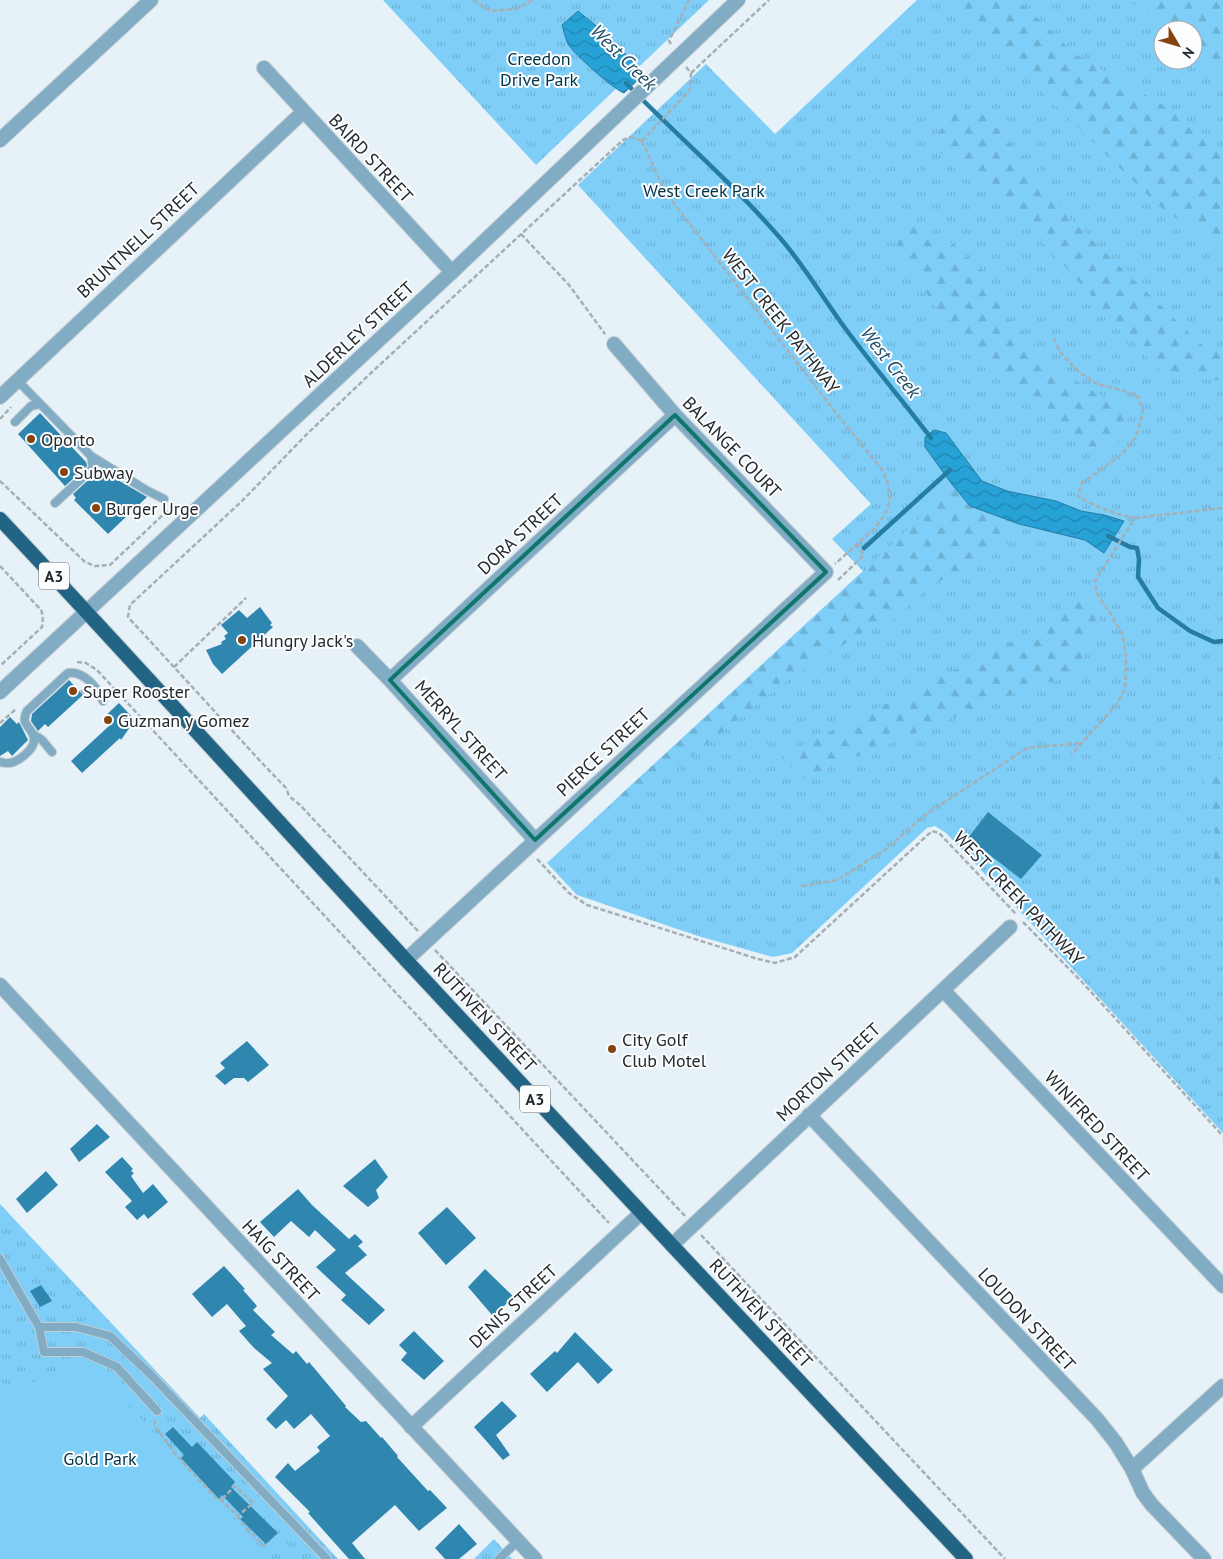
<svg xmlns="http://www.w3.org/2000/svg" width="1223" height="1559" viewBox="0 0 1223 1559" font-family="'PT Sans',sans-serif">
	<style>
		.grass { fill: url(#grass-tufts); fill-rule: evenodd }
		.forest { fill: url(#forest-firs) }
		.garden { fill: #7ecef7 }
		.water { fill: url(#water-waves); stroke: #257da3 }
		.lines { fill: none; stroke-linecap: round; stroke-linejoin: round }
		.stream { stroke: #257da3; stroke-width: 4.5 }
		.building { fill: #2f87b0 }
		.service-casing { stroke: #c3cdd3; stroke-width: 10 }
		.minor-casing { stroke: #c3cdd3; stroke-width: 16 }
		.tertiary-casing { stroke: #c3cdd3; stroke-width: 16 }
		.trunk-casing { stroke: #c3cdd3; stroke-width: 16 }
		.path { stroke: #a6afb4; stroke-width: 2.5; stroke-dasharray: 5 2.5; stroke-linecap: butt }
		.service { stroke: #81acc4; stroke-width: 8 }
		.minor { stroke: #81acc4; stroke-width: 14 }
		.tertiary { stroke: #81acc4; stroke-width: 14 }
		.trunk { stroke: #226483; stroke-width: 14 }
		.marked { fill: none; stroke: #0f766e; stroke-width: 4; stroke-linejoin: round }
		.poi-dot { fill: #84430f; stroke: #fbfdfe; stroke-width: 2 }
		.labels { text-anchor: middle; dominant-baseline: central; stroke-width: 4; stroke-linejoin: round; paint-order: stroke }
		.shield { fill: #fbfdfe; stroke: #64686a; stroke-width: 1 }
		.shield-label { font-size: 16px; font-weight: bold; fill: #24282a }
		.park-label { font-size: 18px; fill: #003449; stroke: #fbfdfe }
		.street-label { font-size: 18px; fill: #24282a; stroke: #fbfdfe }
		.poi-label { font-size: 18px; fill: #24282a; stroke: #fbfdfe; text-anchor: start }
		.water-label { font-size: 19px; font-style: italic; fill: #1d4c63; stroke: #fbfdfe }
	</style>
	<defs>
		<pattern id="grass-tufts" width="24" height="20" patternUnits="userSpaceOnUse" patternTransform="scale(1.25)"><rect width="24" height="20" fill="#7ecef7"/><path d="M3 7l-1-3M5 7V3M7 7l1-3M15 17l-1-3M17 17v-4M19 17l1-3" fill="none" stroke="#6db1d4"/></pattern>
		<pattern id="forest-firs" width="22" height="20" patternUnits="userSpaceOnUse" patternTransform="scale(1.25)"><rect width="22" height="20" fill="#7ecef7"/><path d="M5 1l3.5 6h-7zM16 11l3.5 6h-7z" fill="#6db1d4"/></pattern>
		<pattern id="water-waves" width="16" height="10" patternUnits="userSpaceOnUse" patternTransform="scale(1.25)"><rect width="16" height="10" fill="#26a2d7"/><path d="M0 5q4-4 8 0t8 0" fill="none" stroke="#2184af"/></pattern>
	</defs>
	<rect width="100%" height="100%" fill="#e6f1f8"/>
	<path class="grass" d="M383,0H709L536,165Z
		M917,0H1223V1133L1029,921L946,833L935,826L927,828L792,953L773,957L698,936L577,895L547,863L863,571L832,539L871,504L578,185L706,64L775,134ZM1163,30H1193V60H1163Z
		M0,1204L200,1418L204,1414L338,1559H0Z
		M494,1539L512,1559H474Z"/>
	<path class="forest" d="M965,0H1018L1075,54L1175,112L1223,150V251L1159,206L956,9Z
		M1129,0H1223V76L1193,52V30H1166Z
		M952,101L989,118L1069,218L1204,347L1223,351V381L1161,372L1005,201L934,148Z
		M914,226L953,244L981,270L1003,313L1055,366L1085,387L1127,409L1128,427L1112,452L1089,449L1034,410L993,365L942,314L905,265L897,247L896,229Z
		M951,483L970,506L1019,524L959,573L934,583L888,624L862,633L784,683L634,801L617,804L614,801L864,571L923,515Z
		M1087,594L1101,616L1096,626L1081,643L1087,672L1076,677L1038,684L801,779L782,755L1018,639Z
		M1223,729V912L1212,871L1216,838L1202,776L1221,755Z"/>
	<path class="garden" d="M91,1365L271,1559H0V1400C17,1385 68,1369 91,1365Z"/>
	<path class="water" d="M578,11L606,34L638,67L639,79L624,93C613,89 574,54 568,44C565,38 564,31 562,25Z
		M934,430L946,433L982,481L1007,491L1056,501L1081,511L1104,515L1124,521L1104,553L1085,540L1019,524L970,506L951,483L925,447V437Z"/>
	<g class="lines">
		<path class="stream" d="M626,83C677,136 733,183 781,239C805,267 823,298 845,328C873,366 903,401 931,438
			M1108,536L1130,547L1137,548L1139,559L1138,577L1158,608L1190,631L1214,642L1223,641
			M864,548L950,470"/>
	</g>
	<path class="building" d="M40,413L86,462L87,466L65,486L18,434Z
		M102,469L118,481V480L147,497L108,534L74,500L76,498L73,494L96,473L99,475Z
		M260,607L272,623L270,625L273,627L222,674L213,664L206,650L222,644L221,642L226,639L224,636L228,633L221,625L239,610L247,618Z
		M69,680L83,695L48,727L45,724L38,731L31,721L32,714Z
		M119,703L135,720L121,740L120,738L82,773L71,761L109,726L102,719Z
		M10,717L17,724L19,722L28,740L12,756L8,751L0,756V727Z
		M988,812L1042,855L1021,879L968,838Z
		M247,1041L269,1065L248,1082L244,1078H234L225,1085L215,1076L225,1068L220,1063Z
		M97,1124L110,1137L79,1162L70,1149Z
		M122,1157L133,1169L131,1171L134,1173L131,1176L143,1193L153,1184L168,1202L148,1219L144,1214L137,1220L125,1207L132,1201L105,1172Z
		M375,1159L388,1177L376,1190L379,1198L368,1207L343,1186Z
		M46,1171L58,1185L27,1213L16,1199Z
		M298,1189L312,1205L349,1239L355,1234L363,1242L358,1246L367,1255L345,1273L385,1310L369,1325L341,1300L346,1295L316,1267L336,1250L315,1230L309,1237L291,1221L274,1237L260,1222Z
		M447,1207L476,1238L446,1265L418,1233Z
		M224,1266L245,1289L243,1290L257,1306L253,1310L275,1332L271,1335L293,1354L296,1351L307,1364L309,1362L346,1406L345,1407L361,1422L366,1421L381,1438L382,1437L398,1456L397,1457L428,1491L430,1490L447,1508L419,1531L395,1505L352,1543L365,1559H349L308,1513L310,1512L275,1477L288,1463L295,1471L320,1451L317,1447L330,1436L311,1414L294,1429L286,1420L276,1429L266,1419L288,1396L263,1369L272,1363L254,1348L239,1331L246,1326L227,1304L212,1317L192,1294Z
		M485,1269L514,1297L493,1316L468,1287Z
		M41,1285L52,1301L40,1307L30,1291Z
		M414,1331L444,1361L424,1380L401,1360L407,1353L399,1345Z
		M575,1332L613,1370L598,1384L578,1362L547,1392L530,1374L555,1351L557,1353Z
		M502,1401L517,1416L496,1435L510,1455L503,1460L474,1427Z
		M173,1427L192,1447L197,1442L235,1482L231,1487L278,1533L266,1544L240,1519L243,1517L222,1495L219,1499L181,1458L184,1455L165,1434Z
		M459,1524L477,1544L459,1559H445L435,1548Z"/>
	<g class="lines">
		<g class="service-casing">
			<path id="service" d="M17,380L91,456L93,468L55,503
				M15,422L31,406L40,404
				M91,456L146,490L164,499
				M33,734L42,740L52,752
				M0,762C1,762 7,764 8,763C17,763 34,750 34,740C34,727 19,726 27,711L68,673C84,671 97,687 103,701
				M0,1259L39,1327L44,1352H83L117,1367L157,1411
				M39,1327H76L110,1336L151,1375L327,1559
				M499,1559L518,1541"/>
		</g>
		<g class="minor-casing">
			<path id="minor" d="M264,68L452,272
				M0,140L151,0
				M0,397L303,112
				M357,646L390,680L535,840
				M390,680L675,415
				M406,960L826,572L675,415L614,344
				M0,985L535,1559
				M944,991L1223,1286
				M809,1115L1097,1419L1116,1443L1132,1469L1143,1493L1152,1505L1204,1559
				M672,1245L1010,927
				M411,1427L641,1213
				M1132,1469L1223,1386"/>
		</g>
		<g class="tertiary-casing">
			<path id="tertiary" d="M0,692L452,272L738,0"/>
		</g>
		<g class="trunk-casing">
			<path id="trunk" d="M0,519C137,665 270,813 406,960C592,1160 779,1360 966,1559"/>
		</g>
		<path class="path" d="M473,0L490,11L517,9L533,0
			M671,44L669,41L689,0
			M691,73L769,0
			M642,141L665,192L840,418L881,468L888,483L890,499L885,515L873,530L835,564
			M642,141L690,90L691,73L686,67
			M521,234L569,285L605,334
			M1054,338L1060,352L1079,372L1097,384L1122,390L1138,397L1143,412L1136,437L1121,455L1081,484L1078,496C1092,506 1118,515 1135,518L1095,581L1097,594L1107,608L1123,635L1126,657L1125,689L1117,704L1071,755
			M0,419L11,407
			M0,481L85,562L95,566L110,565L168,510
			M1135,518L1223,508
			M0,566L41,610L43,616L42,627L0,666
			M838,580L864,555L857,545
			M77,662L86,663L97,670L609,1223
			M174,667L246,598
			M81,690L86,696
			M0,723L16,709
			M537,859L569,893L587,905L758,959L775,963L795,957L932,831L939,833L1016,914
			M802,886L837,880L886,849L925,815L1027,748L1080,743
			M1023,922L1081,981L1223,1136
			M418,931L300,805L289,796L286,788L262,763L128,617L130,605L241,502L306,435L372,372L623,140L630,137L642,141
			M435,950L685,1216
			M701,1235L1005,1559
			M155,1420L154,1425L177,1456L216,1498L221,1500L238,1516L253,1503L235,1486L221,1500
			M238,1516L240,1521L263,1545L266,1546"/>
		<use href="#service" class="service"/>
		<use href="#minor" class="minor"/>
		<use href="#tertiary" class="tertiary"/>
		<use href="#trunk" class="trunk"/>
	</g>
	<path class="marked" d="M675,415L826,572L535,840L390,680Z"/>
	<g class="poi-dot">
		<circle cx="31" cy="439" r="5"/>
		<circle cx="64" cy="472" r="5"/>
		<circle cx="96" cy="508" r="5"/>
		<circle cx="242" cy="640" r="5"/>
		<circle cx="73" cy="691" r="5"/>
		<circle cx="108" cy="720" r="5"/>
		<circle cx="612" cy="1049" r="5"/>
	</g>
	<g class="labels">
		<g class="shield">
			<rect x="39" y="562.5" width="30" height="27" rx="4"/>
			<rect x="520" y="1085.5" width="30" height="27" rx="4"/>
		</g>
		<g class="shield-label">
			<text x="54" y="576">A3</text>
			<text x="535" y="1099">A3</text>
		</g>
		<g class="park-label">
			<text x="539" y="58">Creedon<tspan x="539" dy="21">Drive Park</tspan></text>
			<text x="704" y="190">West Creek Park</text>
			<text x="100" y="1458">Gold Park</text>
		</g>
		<g class="street-label">
			<text transform="translate(371 158) rotate(47)">BAIRD STREET</text>
			<text transform="translate(138 240) rotate(-43)">BRUNTNELL STREET</text>
			<text transform="translate(781 321) rotate(52)">WEST CREEK PATHWAY</text>
			<text transform="translate(358 334) rotate(-43)">ALDERLEY STREET</text>
			<text transform="translate(732 447) rotate(46)">BALANGE COURT</text>
			<text transform="translate(520 534) rotate(-43)">DORA STREET</text>
			<text transform="translate(461 730) rotate(48)">MERRYL STREET</text>
			<text transform="translate(603 752) rotate(-43)">PIERCE STREET</text>
			<text transform="translate(1019 898) rotate(46)">WEST CREEK PATHWAY</text>
			<text transform="translate(485 1017) rotate(47)">RUTHVEN STREET</text>
			<text transform="translate(828 1072) rotate(-43)">MORTON STREET</text>
			<text transform="translate(1097 1126) rotate(47)">WINIFRED STREET</text>
			<text transform="translate(281 1260) rotate(47)">HAIG STREET</text>
			<text transform="translate(513 1306) rotate(-43)">DENIS STREET</text>
			<text transform="translate(761 1313) rotate(47)">RUTHVEN STREET</text>
			<text transform="translate(1027 1319) rotate(47)">LOUDON STREET</text>
		</g>
		<g class="poi-label">
			<text x="41" y="439">Oporto</text>
			<text x="74" y="472">Subway</text>
			<text x="106" y="508">Burger Urge</text>
			<text x="252" y="640">Hungry Jack's</text>
			<text x="83" y="691">Super Rooster</text>
			<text x="118" y="720">Guzman y Gomez</text>
			<text x="622" y="1039">City Golf<tspan x="622" dy="21">Club Motel</tspan></text>
		</g>
		<g class="water-label">
			<text transform="translate(624 57) rotate(45)">West Creek</text>
			<text transform="translate(891 362) rotate(52)">West Creek</text>
		</g>
	</g>
	<g transform="translate(1178 45) rotate(128)"><circle r="24" fill="#fbfdfe" stroke="#a5a8a9"/>
	<path d="M0-4L9 19L0 12L-9 19Z" fill="#84430f"/>
	<text y="-8" font-size="14" font-weight="bold" text-anchor="middle" fill="#24282a">N</text>
	</g>
</svg>
